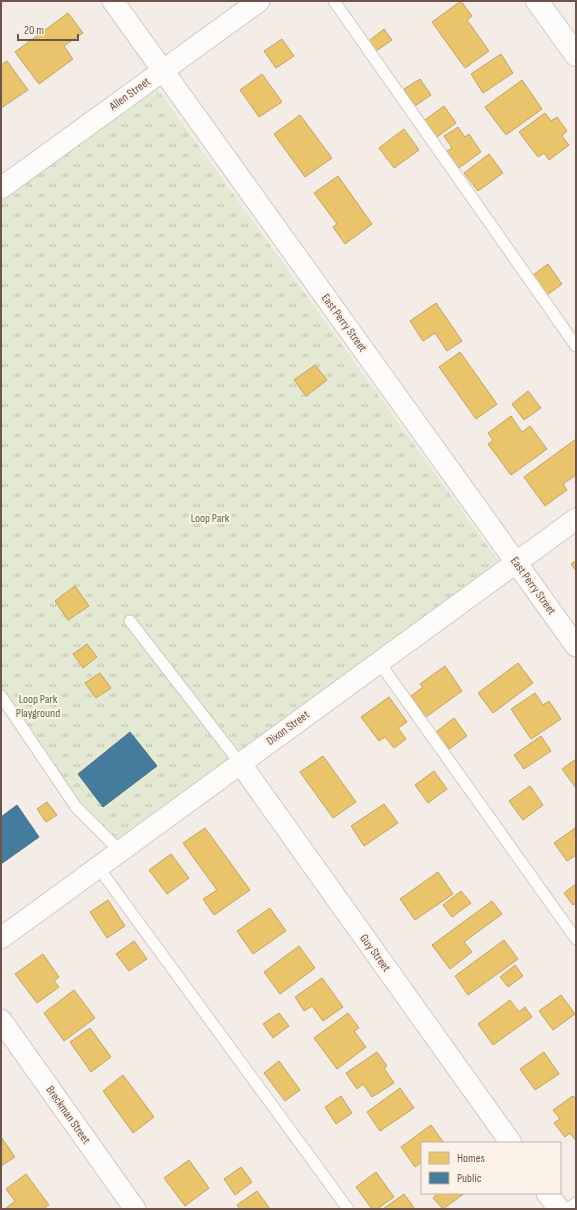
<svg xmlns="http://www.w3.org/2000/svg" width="577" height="1210" viewBox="0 0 577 1210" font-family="'Sofia Sans Condensed',sans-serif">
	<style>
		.park { fill: url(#park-tufts) }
		.homes { fill: #e9c46a; stroke: #c4a261 }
		.public { fill: #457b9d; stroke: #516f84 }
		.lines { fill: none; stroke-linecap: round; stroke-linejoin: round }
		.lane-casing { stroke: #d1c8c3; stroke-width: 13 }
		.street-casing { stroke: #d1c8c3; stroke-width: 23 }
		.secondary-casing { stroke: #d2c9c4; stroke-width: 24 }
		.lane { stroke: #fdfcfb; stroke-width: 11 }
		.street { stroke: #fdfcfb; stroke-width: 21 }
		.secondary { stroke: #fdfcfb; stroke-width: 22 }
		.labels { text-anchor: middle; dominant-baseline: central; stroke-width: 4; stroke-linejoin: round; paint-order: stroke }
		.street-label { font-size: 12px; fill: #6e534b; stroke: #fdf2e7 }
		.park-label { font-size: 12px; fill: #587344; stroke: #fdf2e7 }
	</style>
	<defs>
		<pattern id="park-tufts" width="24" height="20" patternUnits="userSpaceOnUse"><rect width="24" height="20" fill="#e3e9d3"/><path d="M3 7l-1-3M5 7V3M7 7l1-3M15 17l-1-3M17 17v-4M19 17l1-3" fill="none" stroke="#bcbfad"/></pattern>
	</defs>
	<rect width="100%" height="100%" fill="#f4ede7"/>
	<path class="park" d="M155,86L499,562L119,850L76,807L1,696V194Z"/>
	<path class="homes" d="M461,1L472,16L467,20L489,51L465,68L432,22Z
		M68,13L83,33L64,46L73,59L39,84L15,52Z
		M384,29L392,40L376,51L369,41Z
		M282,39L294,56L276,68L264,51Z
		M501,54L513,73L483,93L471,74Z
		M7,61L28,90L1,108V65Z
		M262,74L282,102L259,117L240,90Z
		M420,79L431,95L415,106L404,89Z
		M522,80L542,109L506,135L485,107Z
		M444,106L456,123L437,137L425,120Z
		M545,113L551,121L557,117L567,131L562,136L569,145L549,160L544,153L538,157L519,132Z
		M300,115L332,158L305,177L274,134Z
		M458,127L465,137L469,134L481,152L459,168L447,151L452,148L444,136Z
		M404,129L419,150L394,168L379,148Z
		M489,154L503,173L478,191L464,173Z
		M338,176L372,224L345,244L333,227L337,224L314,193Z
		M548,264L562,284L547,295L533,275Z
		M436,303L462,341L447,351L435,333L423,341L410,321Z
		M460,352L497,404L476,419L439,367Z
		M315,365L327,380L306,396L294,380Z
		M528,391L541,408L524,420L512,404Z
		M511,416L522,432L530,426L547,449L511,475L488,444L493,440L488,433Z
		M576,439V475L563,484L567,490L545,506L524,477Z
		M576,561V571L571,564Z
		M75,586L89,606L68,620L55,601Z
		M87,644L97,657L83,668L73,654Z
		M518,663L533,683L493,713L478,693Z
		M445,666L462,691L426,717L411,696L423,687L420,684Z
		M100,673L111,688L96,698L85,683Z
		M535,693L543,705L549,701L561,719L531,739L511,709Z
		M389,697L407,722L398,728L406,739L394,748L385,737L379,741L361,717Z
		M454,718L467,736L449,749L436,732Z
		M541,736L551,751L524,769L514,755Z
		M323,756L356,802L333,818L300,772Z
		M576,759V788L562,769Z
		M434,771L447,789L428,803L415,785Z
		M530,786L543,805L523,820L509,801Z
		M47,802L57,815L46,822L37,809Z
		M384,804L398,823L364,846L351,826Z
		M205,828L250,890L214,915L203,899L217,890L183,843Z
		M575,828L576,855L567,861L554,843Z
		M171,854L189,878L167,894L149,870Z
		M438,872L453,894L415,920L400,899Z
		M576,884V903L573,905L564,893Z
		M461,891L471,903L452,917L443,905Z
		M108,900L125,926L107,938L90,912Z
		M492,901L502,914L464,942L472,952L450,969L432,945Z
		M270,908L286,931L253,954L237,931Z
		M504,940L518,959L468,995L455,976Z
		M134,941L147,959L129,971L116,954Z
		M299,946L315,968L280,994L264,972Z
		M43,954L59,977L54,981L59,987L37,1003L15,974Z
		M515,965L523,976L508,987L500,977Z
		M322,978L343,1007L323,1021L312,1006L304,1011L295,997Z
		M74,990L95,1018L64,1041L44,1013Z
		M561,995L575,1014L553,1030L539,1011Z
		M510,1000L519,1012L525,1007L532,1017L493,1045L478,1024Z
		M279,1013L289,1026L273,1038L263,1024Z
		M348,1013L359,1028L354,1031L366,1047L337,1069L314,1038Z
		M90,1028L111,1057L91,1072L70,1042Z
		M377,1052L387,1066L384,1068L394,1083L372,1097L363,1084L357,1089L346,1073Z
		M544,1052L559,1074L535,1090L520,1069Z
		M279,1061L300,1090L285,1101L264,1073Z
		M123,1075L154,1117L133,1133L103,1091Z
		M400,1088L414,1108L380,1131L367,1112Z
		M341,1096L352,1113L336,1124L325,1107Z
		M573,1096L576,1099V1141L570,1133L565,1137L554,1123L560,1119L553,1110Z
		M431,1125L444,1143H422V1162L415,1167L401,1147Z
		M1,1137L15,1157L1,1166Z
		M189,1160L209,1188L185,1206L164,1178Z
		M241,1167L252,1182L235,1195L224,1179Z
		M376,1172L394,1197L377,1209H372L356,1187Z
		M26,1174L49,1205L43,1209H5L15,1201L6,1189Z
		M257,1191L270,1209H240L237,1205Z
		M438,1193H465L443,1209L433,1198Z
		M404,1194L415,1209H383Z"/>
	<path class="public" d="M130,732L157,766L103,807L78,774Z
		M17,805L39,837L1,864V817Z"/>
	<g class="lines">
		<g class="lane-casing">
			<path id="lane" d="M334,1L576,346
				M130,621L240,763
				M379,662L576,939
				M1,696L76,807L119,850
				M98,867L348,1209
				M568,1209L576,1203"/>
		</g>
		<g class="street-casing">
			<path id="street" d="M113,1L576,646
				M1,188L259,1
				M240,763L511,1143
				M1,938L576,519
				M1,1020L135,1209
				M547,1193L559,1209"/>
		</g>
		<g class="secondary-casing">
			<path id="secondary" d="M537,1L576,55"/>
		</g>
		<use href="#lane" class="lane"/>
		<use href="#street" class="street"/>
		<use href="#secondary" class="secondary"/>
	</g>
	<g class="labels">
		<g class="street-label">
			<text transform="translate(130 94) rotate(-36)">Allen Street</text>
			<text transform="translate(344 323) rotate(54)">East Perry Street</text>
			<text transform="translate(533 586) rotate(54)">East Perry Street</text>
			<text transform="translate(288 728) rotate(-36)">Dixon Street</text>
			<text transform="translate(375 953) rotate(54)">Guy Street</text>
			<text transform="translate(68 1115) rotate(55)">Breckman Street</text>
		</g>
		<g class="park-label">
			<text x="210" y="518">Loop Park</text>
			<text x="38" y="699">Loop Park<tspan x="38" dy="14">Playground</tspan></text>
		</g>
	</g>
	<rect width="577" height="1210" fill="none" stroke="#6e534b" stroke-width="4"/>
	<rect x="421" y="1142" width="140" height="52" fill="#fdf2e7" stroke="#c4b2a9"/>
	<rect x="429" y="1152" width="20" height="12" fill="#e9c46a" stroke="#c4b2a9"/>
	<text x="457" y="1162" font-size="12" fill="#6e534b">Homes</text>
	<rect x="429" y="1172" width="20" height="12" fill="#457b9d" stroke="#c4b2a9"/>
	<text x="457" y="1182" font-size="12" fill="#6e534b">Public</text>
	<path d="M18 34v6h60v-6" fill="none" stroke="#6e534b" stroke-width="2"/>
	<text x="24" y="34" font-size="12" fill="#6e534b" stroke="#fdf2e7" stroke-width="3" paint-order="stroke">20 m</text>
</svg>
